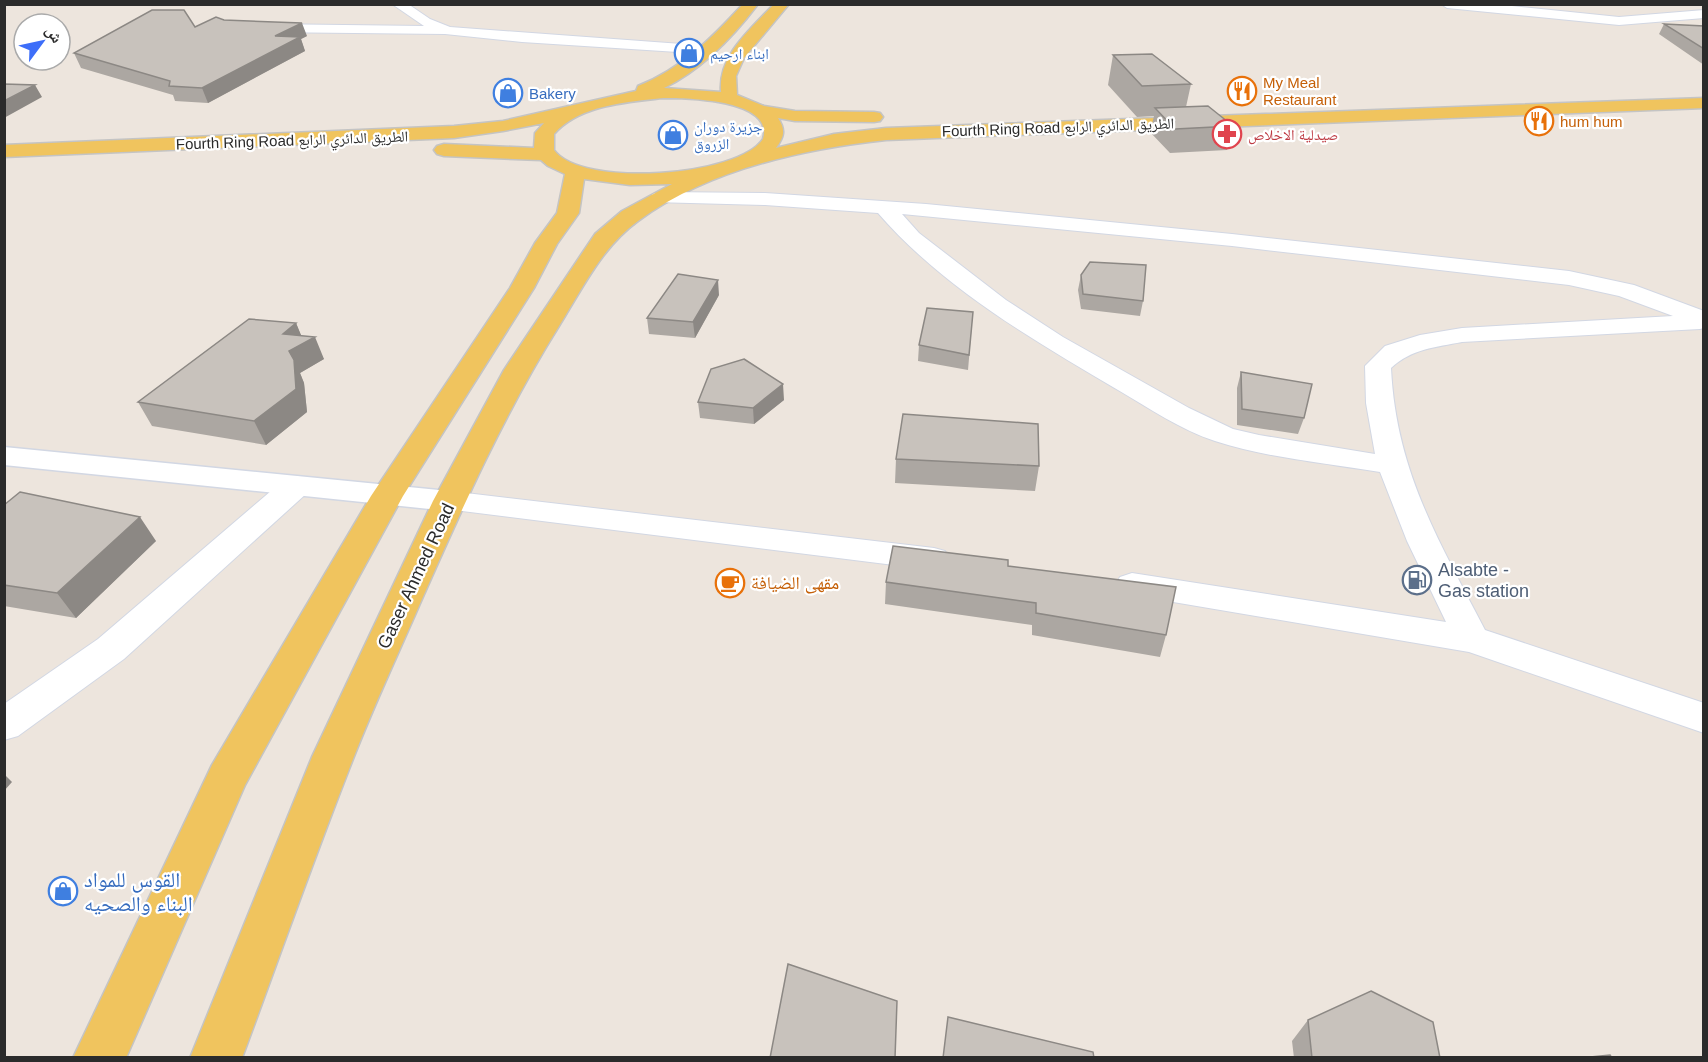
<svg xmlns="http://www.w3.org/2000/svg" width="1708" height="1062" viewBox="0 0 1708 1062" font-family="Helvetica,'Noto Naskh Arabic',sans-serif">
	<style>
		.lines { fill: none; stroke-linecap: round; stroke-linejoin: round }
		.street-casing { stroke: #d2d7e3; stroke-width: 2 }
		.secondary-casing { stroke: #d2d7e3; stroke-width: 3 }
		.primary-casing { stroke: #c4c4c4; stroke-width: 3 }
		.street { fill: #fff; fill-rule: evenodd }
		.secondary { fill: #fff; fill-rule: evenodd }
		.primary { fill: #f0c45e; fill-rule: evenodd }
		.wall { fill: #aca7a2 }
		.shaded-wall { fill: #8c8884 }
		.building { fill: #c8c2bc; stroke: #8c8884; stroke-width: 1.5 }
		.labels { text-anchor: middle; dominant-baseline: central; stroke-width: 4.5; stroke-linejoin: round; paint-order: stroke }
		.far-shop-label { font-size: 15px; fill: #366cbe; stroke: #fff; text-anchor: start }
		.far-food-label { font-size: 15px; fill: #c56008; stroke: #fff; text-anchor: start }
		.far-street-label { font-size: 15px; fill: #2b2b2b; stroke: #fff }
		.far-health-label { font-size: 15px; fill: #be3a42; stroke: #fff; text-anchor: start }
		.service-label { font-size: 18px; fill: #4e5e75; stroke: #fff; text-anchor: start }
		.street-label { font-size: 18px; fill: #2b2b2b; stroke: #fff }
		.food-label { font-size: 18px; fill: #c56008; stroke: #fff; text-anchor: start }
		.near-shop-label { font-size: 21px; fill: #366cbe; stroke: #fff; text-anchor: start }
	</style>
	<rect width="100%" height="100%" fill="#ede5dd"/>
	<g class="lines">
		<g class="street-casing">
			<path id="street" d="M392,4H408L430,19L450,27L709,46L716,50L709,54L522,42L445,34L263,32L256,28L263,24L424,26Z
				M1441,4H1493L1619,17L1704,10V18L1619,25L1447,8Z
				M660,192L765,193L926,204L1232,234L1569,271L1634,285L1704,311V328L1700,329L1462,342C1436,347 1411,349 1391,368C1396,471 1439,541 1485,630L1704,703V733L1469,652L1120,593L1115,585L1120,577L1132,573L1446,622L1407,541L1380,472C1325,463 1268,458 1215,441C1181,430 1149,408 1118,390C1033,340 943,288 878,213L765,205L653,202L650,198L653,194ZM902,214L1232,246L1569,285L1619,296L1673,316L1462,328L1420,335L1385,346L1365,366L1366,403L1375,454L1259,435L1233,429L1189,408L1063,337L1006,300L919,233Z
				M296,476L307,479L311,486L307,493L124,659L18,736L4,740V704L98,639L285,479Z
				M449,491L934,548L945,551L950,559L945,567L934,570L438,508L434,501L438,494Z"/>
		</g>
		<g class="secondary-casing">
			<path id="secondary" d="M4,447L449,491L460,494L465,501L460,508L449,511L4,465Z"/>
		</g>
		<g class="primary-casing">
			<path id="primary" d="M743,4H758C733,37 701,70 664,88L721,92C718,55 750,30 774,4H789L744,58L736,76L737,95L764,106L795,111L874,112L880,113L883,117L880,121L874,122L795,121L778,118C786,130 784,137 776,148L834,134L886,128L1704,98V108L886,140C802,149 707,170 638,221C602,247 582,289 559,326C505,412 463,506 422,599C399,652 374,705 353,759C314,858 279,958 242,1058H190L312,757L433,501L504,370L595,234L622,211L672,184L630,185L584,179L579,213L557,244L534,288L403,496L245,785L126,1058H73L212,765L371,496L510,288L535,243L557,213L565,174L548,166L541,160L444,156L437,154L434,150L437,146L444,144L534,148L535,133L544,123L503,131L454,138L4,157V145L454,126L503,121L636,91L638,86C681,69 712,38 743,4ZM663,98C686,98 775,99 763,139C738,177 581,188 554,150V134C579,105 627,102 663,98Z"/>
		</g>
		<use href="#street" class="street"/>
		<use href="#secondary" class="secondary"/>
		<use href="#primary" class="primary"/>
	</g>
	<path class="wall" d="M224,20L307,36L301,39L305,51L208,103L175,101L173,95L81,68L74,53Z
		M1664,24L1704,26V65L1659,34Z
		M1113,55L1191,84L1186,107L1233,126L1227,150L1170,153L1150,132L1154,116L1137,117L1108,85Z
		M1081,275L1143,301L1140,316L1081,309L1078,290Z
		M719,295L695,338L649,334L647,318Z
		M973,312L968,370L918,361L919,345Z
		M296,323L301,336L324,359L300,373L304,383L307,412L266,445L152,426L138,402Z
		M1241,372L1304,418L1298,434L1237,425V388Z
		M784,400L754,424L700,418L698,402Z
		M896,459L1039,466L1035,491L895,483Z
		M4,505L156,541L76,618L4,606Z
		M1008,566L1166,635L1160,657L1032,635V625L885,604L886,582Z
		M1308,1020L1440,1058H1294L1292,1041Z"/>
	<path class="shaded-wall" d="M302,23L307,36L301,39L305,51L208,103L202,88L275,36Z
		M35,85L42,97L4,118V101Z
		M718,280L719,295L695,338L693,322Z
		M296,323L304,342L315,337L324,359L300,373L304,383L307,412L266,445L254,421L283,334Z
		M783,384L784,400L754,424L753,408Z
		M140,517L156,541L76,618L57,593Z
		M4,774L12,782L4,791Z"/>
	<path class="building" d="M152,10H184L195,27L216,17L224,20L302,23L275,36L300,37L202,88L169,86L170,81L74,53Z
		M1664,24L1704,26V49Z
		M1152,54L1191,84L1142,86L1113,55Z
		M4,84L35,85L4,101Z
		M1208,106L1233,126L1175,129L1155,108Z
		M1090,262L1146,265L1143,301L1083,294L1081,275Z
		M678,274L718,280L693,322L647,318Z
		M927,308L973,312L969,355L919,345Z
		M249,319L296,323L283,334L315,337L289,351L294,360L296,389L254,421L138,402Z
		M744,359L783,384L753,408L698,402L711,369Z
		M1241,372L1312,384L1304,418L1242,409Z
		M903,414L1038,424L1039,466L896,459Z
		M20,492L140,517L57,593L4,585V505Z
		M893,546L1008,560V566L1176,587L1166,635L1036,613V603L886,582Z
		M788,964L897,1001L895,1058H770Z
		M1371,991L1433,1022L1440,1058H1312L1308,1020Z
		M948,1017L1093,1052L1094,1058H943Z
		M1610,1055L1612,1058H1580Z"/>
	<defs>
		<g id="shop-ring" transform="scale(1.5)"><circle r="9.5" fill="#fff" stroke="#3f7fe0" stroke-width="1.5"/><path d="M-5-2.5h2.3a2.7 3.5 0 0 1 5.4 0H5L5.5 6h-11ZM-1.5-2.5h3a1.5 2.3 0 0 0-3 0Z" fill="#3f7fe0"/></g>
		<g id="restaurant-ring" transform="scale(1.5)"><circle r="9.5" fill="#fff" stroke="#e8710a" stroke-width="1.5"/><path d="M-5-6h1v4h1v-4h1v4h1v-4h1v5L-1.5 .5V6h-2V.5L-5-1ZM5-6V6H3V1.5H1.5Q1.5-4 5-6Z" fill="#e8710a"/></g>
		<g id="pharmacy-ring" transform="scale(1.5)"><circle r="9.5" fill="#fff" stroke="#e0444e" stroke-width="1.5"/><path d="M-2-6h4v4h4v4h-4v4h-4v-4h-4v-4h4Z" fill="#e0444e"/></g>
		<g id="fuel-ring" transform="scale(1.5)"><circle r="9.5" fill="#fff" stroke="#5c6f8a" stroke-width="1.5"/><path d="M-5.5-6h7V0h2V4h1.3V-2.5L3-4.5l.8-.8L6-3V5H2.5V1h-1V6h-7ZM-4.2-4.7v3.2H.2V-4.7Z" fill="#5c6f8a"/></g>
		<g id="cafe-ring" transform="scale(1.5)"><circle r="9.5" fill="#fff" stroke="#e8710a" stroke-width="1.5"/><path d="M-5.5-4.5H6V0H3Q3 3.5 0 3.5H-2.5Q-5.5 3.5-5.5 0ZM3-3.2v2h1.7v-2ZM-6 4.5H4V6H-6Z" fill="#e8710a"/></g>
	</defs>
	<g fill-rule="evenodd">
		<use href="#shop-ring" x="689" y="53"/>
		<use href="#restaurant-ring" x="1242" y="91"/>
		<use href="#shop-ring" x="508" y="93"/>
		<use href="#restaurant-ring" x="1539" y="121"/>
		<use href="#pharmacy-ring" x="1227" y="134"/>
		<use href="#shop-ring" x="673" y="135"/>
		<use href="#fuel-ring" x="1417" y="580"/>
		<use href="#cafe-ring" x="730" y="583"/>
		<use href="#shop-ring" x="63" y="891"/>
	</g>
	<g class="labels">
		<g class="far-shop-label">
			<text x="710" y="53">ابناء ارحيم</text>
			<text x="529" y="93">Bakery</text>
			<text x="694" y="126">جزيرة دوران<tspan x="694" dy="17">الزروق</tspan></text>
		</g>
		<g class="far-food-label">
			<text x="1263" y="82">My Meal<tspan x="1263" dy="17">Restaurant</tspan></text>
			<text x="1560" y="121">hum hum</text>
		</g>
		<g class="far-street-label">
			<text transform="translate(1058 127) rotate(-2)">Fourth Ring Road الطريق الدائري الرابع</text>
			<text transform="translate(292 140) rotate(-2)">Fourth Ring Road الطريق الدائري الرابع</text>
		</g>
		<g class="far-health-label">
			<text x="1248" y="134">صيدلية الاخلاص</text>
		</g>
		<g class="service-label">
			<text x="1438" y="570">Alsabte -<tspan x="1438" dy="21">Gas station</tspan></text>
		</g>
		<g class="street-label">
			<text transform="translate(416 576) rotate(-65)">Gaser Ahmed Road</text>
		</g>
		<g class="food-label">
			<text x="751" y="583">مقهى الضيافة</text>
		</g>
		<g class="near-shop-label">
			<text x="84" y="879">القوس للمواد<tspan x="84" dy="24">البناء والصحيه</tspan></text>
		</g>
	</g>
	<rect width="1708" height="1062" fill="none" stroke="#2b2b2b" stroke-width="12"/>
	<g transform="translate(42 42) rotate(57)"><circle r="28" fill="#ffffff" stroke="#aaaaaa" stroke-width="1.5"/>
	<path d="M0-4.5L10 22L0 15L-10 22Z" fill="#3d6ef9"/>
	<text y="-9" font-size="16" font-weight="bold" text-anchor="middle" fill="#2b2b2b">ش</text>
	</g>
</svg>
